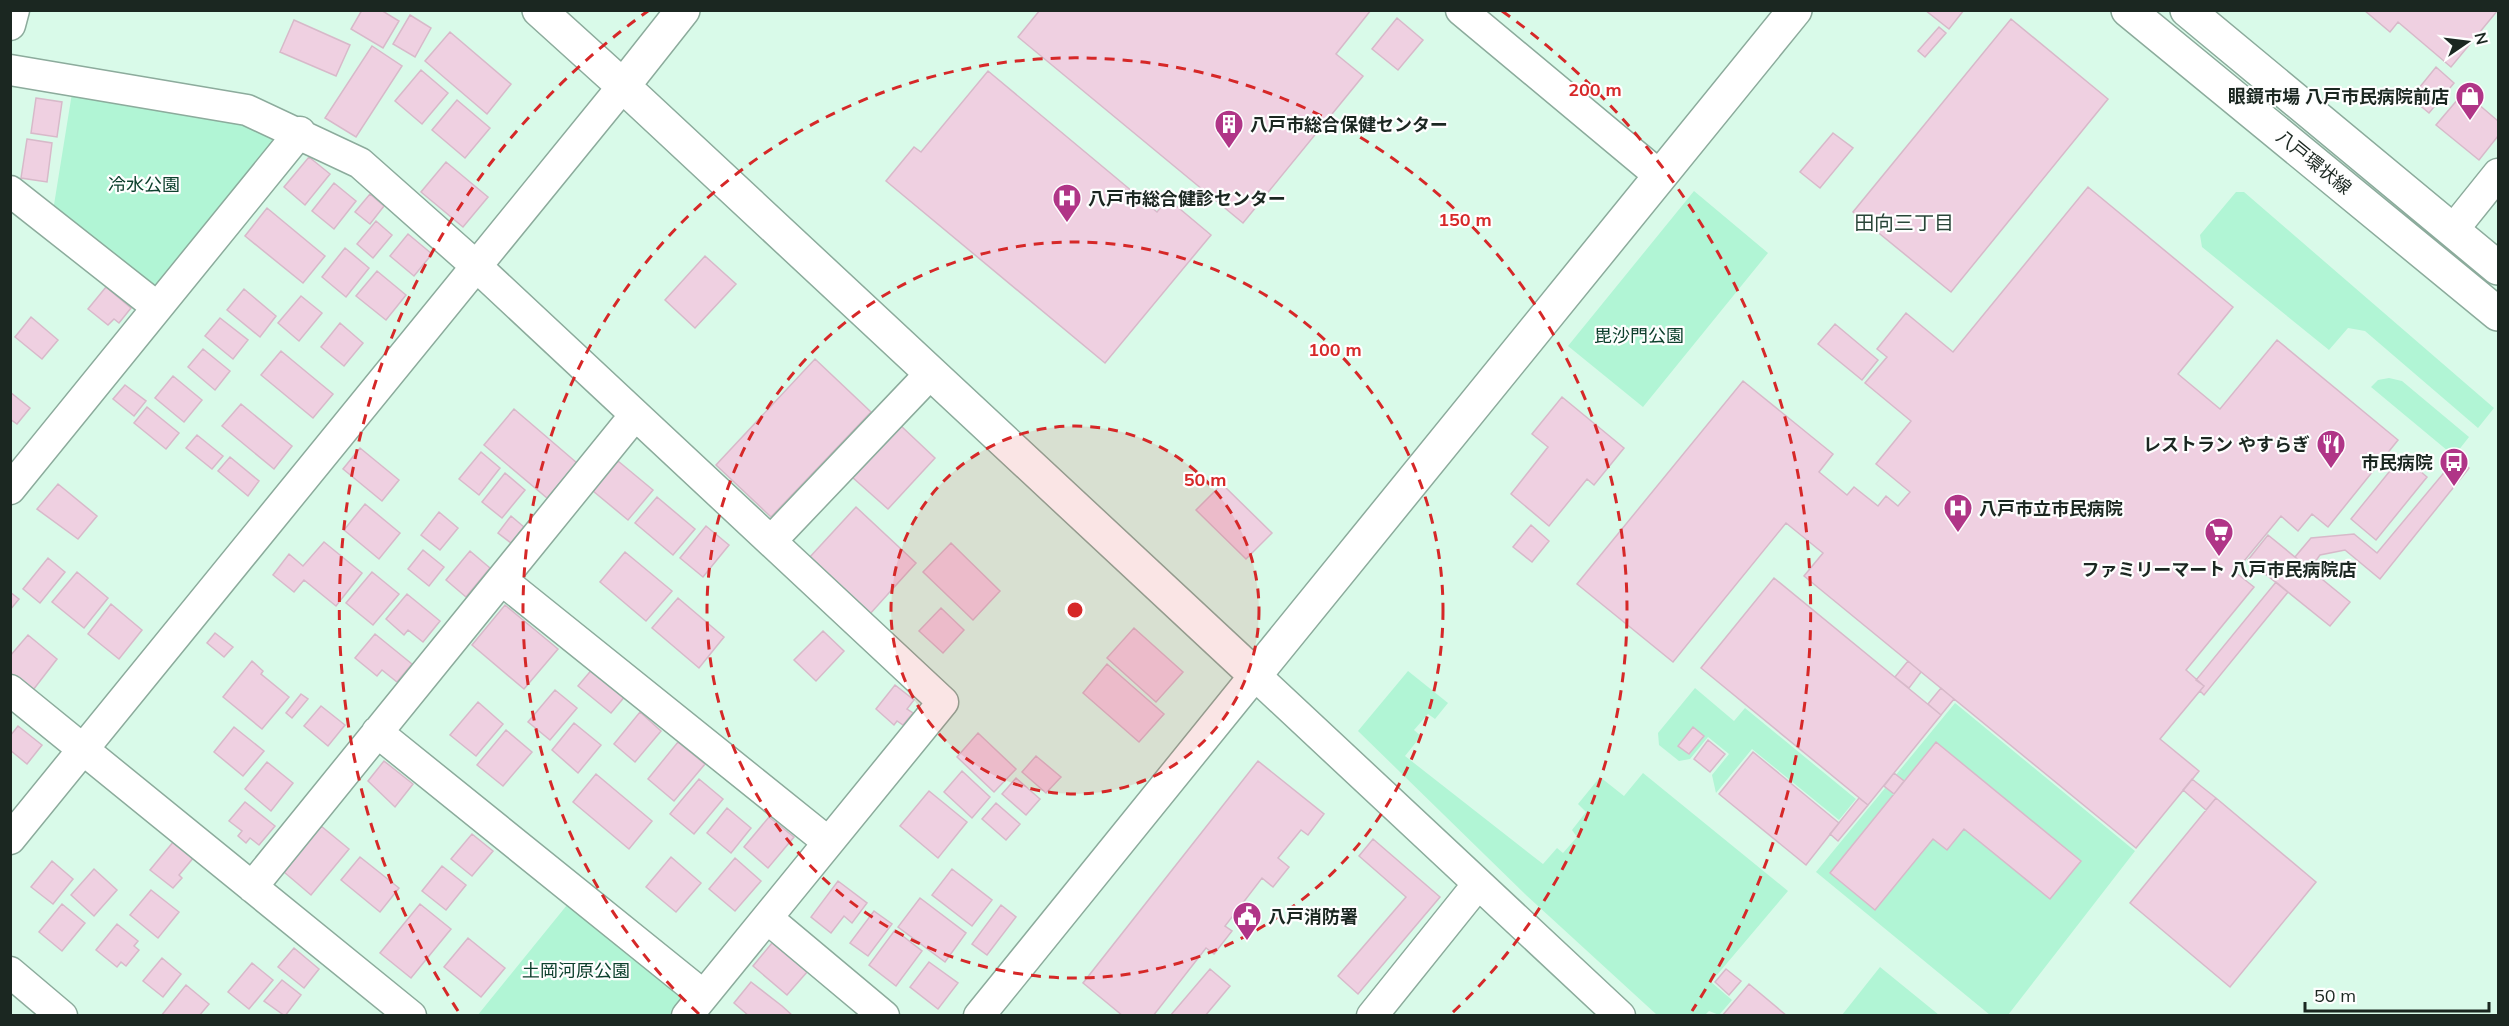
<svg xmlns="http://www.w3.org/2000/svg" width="2509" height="1026" viewBox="0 0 2509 1026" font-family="Mulish,'Noto Sans JP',sans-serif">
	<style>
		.green { fill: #b1f5d5 }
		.building { fill: #efd0e1; stroke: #d7b9c9; stroke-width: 1.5 }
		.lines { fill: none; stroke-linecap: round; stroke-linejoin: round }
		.street-casing { stroke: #8cab9c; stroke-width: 33 }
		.secondary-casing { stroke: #8cab9c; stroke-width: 36 }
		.primary-casing { stroke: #8cab9c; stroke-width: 36 }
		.street { stroke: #fff; stroke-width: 30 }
		.secondary { stroke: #fff; stroke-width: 33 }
		.primary { stroke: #fff; stroke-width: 33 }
		.ring { fill: none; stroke: #d62828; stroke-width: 3; stroke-dasharray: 10 8 }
		.labels { text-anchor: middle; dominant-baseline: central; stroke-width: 4.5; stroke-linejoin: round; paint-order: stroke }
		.poi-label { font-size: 18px; font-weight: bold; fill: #1b2721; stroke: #fefefe; text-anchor: start }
		.street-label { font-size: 18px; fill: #1b2721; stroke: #fefefe }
		.park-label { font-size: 18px; fill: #0d402d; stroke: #fefefe }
		.neighbourhood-label { font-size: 20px; fill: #294538; stroke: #fefefe }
		.centre { fill: #d62828; stroke: #fefefe; stroke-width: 3 }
		.ring-label { font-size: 18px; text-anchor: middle; font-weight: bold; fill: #d62828; stroke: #fefefe; stroke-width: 4.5; stroke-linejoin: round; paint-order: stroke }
	</style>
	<rect width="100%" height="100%" fill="#d9fae9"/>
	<path class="green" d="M72,93L254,123L271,132L275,147L163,285L149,286L53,211Z
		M1694,191L1768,253L1643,407L1568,346Z
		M2236,192H2244L2494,408L2478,428L2365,331L2348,328L2329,350L2202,247L2200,235Z
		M2389,378L2402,381L2469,437L2454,456L2371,387L2378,380Z
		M1408,671L1448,703L1435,719L1428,714L1414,730L1421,736L1405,756L1543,864L1557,848L1563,853L1577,837L1572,830L1586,812L1578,804L1600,777L1624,796L1643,773L1788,891L1711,982L1732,1000L1719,1015L1709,1011L1705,1015H1657L1526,895L1358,731Z
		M1695,688L1734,721L1745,708L1856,799L1839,820L1752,749L1716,793L1712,775L1729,754L1708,737L1690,759L1679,761L1659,745L1658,733Z
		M1955,703L2135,851L2008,1015H1990L1816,872Z
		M567,905L680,995L681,1006L673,1016H477Z
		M1880,967L1939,1015H1842Z"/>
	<path class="building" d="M362,10H381L399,21L383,48L351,29Z
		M1040,10H1371L1336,54L1363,76L1243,223L1018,37Z
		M1925,10H1964L1949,29Z
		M2364,10H2498L2451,67L2398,22L2390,32Z
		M410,15L431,28L415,57L393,44Z
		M1397,18L1423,40L1398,70L1372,49Z
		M2011,19L2108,99L1951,292L1853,212Z
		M294,20L350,45L336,76L280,52Z
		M1939,27L1946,33L1925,57L1918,51Z
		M450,32L511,84L487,114L425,61Z
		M372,46L402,66L356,137L325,118Z
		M2436,67L2454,83L2429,113L2411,98Z
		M421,70L448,93L422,124L395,101Z
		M988,71L1157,212L1168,199L1211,235L1105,363L886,181L914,147L921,152Z
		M2464,92L2498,121V136L2479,160L2436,125Z
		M36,98L62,102L57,137L31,133Z
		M457,100L490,128L465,158L432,130Z
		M1833,133L1853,148L1820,188L1800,172Z
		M27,139L52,143L47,182L21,178Z
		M309,157L330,174L305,205L284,187Z
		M446,162L488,197L463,227L421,192Z
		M334,183L356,201L334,229L312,211Z
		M2088,187L2233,307L2178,374L2220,409L2277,340L2398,440L2328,527L2312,514L2298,531L2281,516L2235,572L2254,587L2186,670L2204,686L2160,739L2199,771L2136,848L1804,576L1823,553L1786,523L1673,662L1577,584L1743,381L1833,454L1819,472L1847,495L1854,487L1878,506L1886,496L1898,506L1910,492L1876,464L1911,421L1865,383L1887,357L1877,349L1906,313L1953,352Z
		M370,194L384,206L370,224L355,212Z
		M267,208L325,256L303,283L245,236Z
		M376,221L392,235L373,258L357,244Z
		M408,234L432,254L414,276L390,256Z
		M345,248L369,268L346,297L322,277Z
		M705,256L736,284L695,328L665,300Z
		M377,271L406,295L386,320L356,296Z
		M106,287L131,308L119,323L114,319L108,325L88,309Z
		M244,289L276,316L260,337L227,310Z
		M301,296L322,313L299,341L278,323Z
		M31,317L58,340L42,359L15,337Z
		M220,318L248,340L233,359L205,336Z
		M340,323L363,343L344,366L321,347Z
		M1835,324L1878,360L1862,380L1818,344Z
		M203,349L230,371L215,390L188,367Z
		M281,351L333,394L313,418L261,375Z
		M815,359L871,412L771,517L716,465Z
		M173,376L202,400L184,422L155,398Z
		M125,385L146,401L134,416L113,399Z
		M10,392L30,408L17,424L10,419Z
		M1562,397L1624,448L1594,485L1587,479L1549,526L1511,494L1548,447L1532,434Z
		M241,404L292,446L274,469L222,426Z
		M147,407L179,433L166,449L134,423Z
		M514,409L577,463L547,498L484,445Z
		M900,425L935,458L888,509L852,477Z
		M197,435L223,456L212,469L186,448Z
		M360,448L399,480L382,501L343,469Z
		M481,452L500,468L479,495L459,479Z
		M2402,456L2427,477L2376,540L2351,519Z
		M230,457L259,481L248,496L218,471Z
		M2457,457L2469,468L2380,579L2345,550L2320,555L2310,569L2295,557L2311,538L2354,534L2377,553Z
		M618,461L653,490L628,520L593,491Z
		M505,473L525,490L502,518L482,502Z
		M58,484L97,516L78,539L37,509Z
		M1222,484L1272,533L1246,559L1196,510Z
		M657,497L695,529L673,555L635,523Z
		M365,504L400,533L379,559L344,530Z
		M856,507L916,563L869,615L809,558Z
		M439,512L458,528L440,550L421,535Z
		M511,516L524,527L511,543L498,533Z
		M1531,525L1549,541L1532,562L1513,547Z
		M706,526L729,545L703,577L680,558Z
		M2268,535L2350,602L2330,626L2248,560Z
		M324,542L362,573L336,606L304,580L294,592L273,575L289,554L303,566Z
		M951,543L1000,591L973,620L923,572Z
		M423,550L444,567L429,586L408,569Z
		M470,551L490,568L466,597L446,580Z
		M625,552L672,591L646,621L600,582Z
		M48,558L65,572L40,603L23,589Z
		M77,572L108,598L84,628L52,602Z
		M372,572L399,594L373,625L346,603Z
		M1774,578L1941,715L1868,805L1701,668Z
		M2276,582L2288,592L2204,695L2200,691L2204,686L2196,680Z
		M10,592L19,599L10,610Z
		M407,594L440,621L423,642L408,630L404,635L386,619Z
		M678,598L724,637L699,668L652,628Z
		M111,604L142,630L119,659L88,634Z
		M505,605L558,649L524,689L472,645Z
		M941,608L964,630L943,653L919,631Z
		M1134,628L1183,672L1156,702L1107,658Z
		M823,631L844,651L816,681L794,660Z
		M215,633L233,647L224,657L207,643Z
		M375,634L412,664L397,682L382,670L377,676L355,658Z
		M28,635L57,659L30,694L10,678V656Z
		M252,661L263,671L261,674L289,697L262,729L223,697Z
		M1908,661L1921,672L1909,688L1895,677Z
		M1107,664L1164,714L1139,742L1083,693Z
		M594,667L626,695L611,713L578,686Z
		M895,685L914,700L907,709L913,713L903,725L897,721L894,725L876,709Z
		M1941,688L1954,699L1941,715L1928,704Z
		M555,690L577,708L550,740L528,722Z
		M301,694L308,699L292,718L286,713Z
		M478,702L503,724L476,756L450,735Z
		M321,706L345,725L328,746L304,726Z
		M640,712L661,731L635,762L614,744Z
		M574,723L601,745L578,773L552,750Z
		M18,726L42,745L27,764L10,750V736Z
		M234,727L264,751L243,776L214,752Z
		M1693,727L1704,736L1689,754L1678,746Z
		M506,730L532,752L503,786L477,765Z
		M978,733L1016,769L994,792L957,757Z
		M1708,740L1725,754L1710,772L1694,759Z
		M678,742L705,764L674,801L648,779Z
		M1936,742L2081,861L2050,899L1964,829L1947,850L1933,839L1875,910L1830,873Z
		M1753,752L1839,823L1806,865L1719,794Z
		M1036,756L1061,777L1046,793L1022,772Z
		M384,761L413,784L395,807L368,781Z
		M1258,761L1324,814L1308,835L1301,830L1278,858L1289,867L1273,887L1262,878L1225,926L1232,931L1214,954L1206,948L1153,1016H1123L1083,983Z
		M267,762L293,783L271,811L245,789Z
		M962,771L990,797L972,818L944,792Z
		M1894,773L1904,781L1894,794L1884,786Z
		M596,774L652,821L629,849L573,802Z
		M1016,778L1040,799L1026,815L1002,794Z
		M699,779L723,799L694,834L670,814Z
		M2192,779L2216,798L2206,810L2183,790Z
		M929,791L967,822L938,858L900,826Z
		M1859,798L1868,805L1838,841L1830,834Z
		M2216,798L2316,882L2230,987L2130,903Z
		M245,802L275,826L259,845L250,838L246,843L238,836L242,831L229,821Z
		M996,803L1020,824L1006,840L982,819Z
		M727,808L751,828L731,853L707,833Z
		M769,817L794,837L768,868L744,847Z
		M321,826L349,849L311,895L284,872Z
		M472,834L493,851L472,876L451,859Z
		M1373,839L1440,897L1358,994L1338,976L1406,897L1359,856Z
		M174,841L194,857L179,875L182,878L173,888L150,870Z
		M360,857L399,888L380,912L341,880Z
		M671,857L701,883L676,912L646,887Z
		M735,858L761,881L735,911L709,889Z
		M52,861L73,879L53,904L31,887Z
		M442,866L466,885L446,910L422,891Z
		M94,869L117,890L94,916L71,895Z
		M952,869L992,900L972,926L932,895Z
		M838,881L867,903L852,923L844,916L831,933L811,917Z
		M151,890L179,912L158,938L130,915Z
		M920,898L966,933L945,962L898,927Z
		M62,904L85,923L62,951L39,932Z
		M420,904L451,929L411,978L380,953Z
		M1001,905L1016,917L987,955L972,944Z
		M874,911L892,924L868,956L850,943Z
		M117,924L138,941L134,946L139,950L126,966L121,962L117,967L96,950Z
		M895,930L922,951L896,986L869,965Z
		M468,938L505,968L481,997L444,967Z
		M772,943L807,972L787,995L753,966Z
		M294,948L319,969L304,988L278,967Z
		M162,958L181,974L163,997L143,981Z
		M929,962L958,983L938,1009L910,987Z
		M252,963L273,980L249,1009L228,992Z
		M1210,969L1230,986L1205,1016H1170Z
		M1726,969L1741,981L1729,995L1715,982Z
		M282,980L301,995L285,1016L264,1001Z
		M751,982L782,1006L793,1016H749L734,1003Z
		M1749,984L1787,1016H1722Z
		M186,985L209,1004L199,1016H161Z"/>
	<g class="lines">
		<g class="street-casing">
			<path id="street" d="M1461,10L1660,176
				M10,25L14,10
				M10,70L247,110L360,163L475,265L943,702L687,1016
				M10,191L157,307
				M2453,230L2498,174
				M10,489L300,132
				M771,541L930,374
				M502,580L828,842
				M10,690L411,1016
				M377,732L703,995
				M10,839L623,86
				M252,887L635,415
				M767,918L884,1016
				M10,972L62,1016
				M979,1016L1255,675L1620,1016
				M1372,1016L1478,884"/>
		</g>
		<g class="secondary-casing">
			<path id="secondary" d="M539,10L623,86L1255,675L1795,10
				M623,86L683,10"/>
		</g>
		<g class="primary-casing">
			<path id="primary" d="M2128,10L2498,314
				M2187,10L2498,268"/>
		</g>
		<use href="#street" class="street"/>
		<use href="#secondary" class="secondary"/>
		<use href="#primary" class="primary"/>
	</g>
	<circle cx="1075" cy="610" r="184" fill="#d62828" fill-opacity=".12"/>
	<g class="ring">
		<circle cx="1075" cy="610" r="184"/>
		<circle cx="1075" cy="610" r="368"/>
		<path d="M699 1014A552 552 0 1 1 1451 1014"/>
		<path d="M458 1011A736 736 0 0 1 648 11M1502 11A736 736 0 0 1 1692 1011"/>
	</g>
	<defs>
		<g id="shop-pin" transform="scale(1.5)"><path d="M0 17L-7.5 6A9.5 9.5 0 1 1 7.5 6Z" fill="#b03587" stroke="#fefefe"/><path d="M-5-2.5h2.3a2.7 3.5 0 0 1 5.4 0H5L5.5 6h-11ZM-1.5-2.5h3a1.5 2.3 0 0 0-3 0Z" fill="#fff"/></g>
		<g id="building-pin" transform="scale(1.5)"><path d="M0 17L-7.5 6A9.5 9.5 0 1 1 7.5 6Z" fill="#b03587" stroke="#fefefe"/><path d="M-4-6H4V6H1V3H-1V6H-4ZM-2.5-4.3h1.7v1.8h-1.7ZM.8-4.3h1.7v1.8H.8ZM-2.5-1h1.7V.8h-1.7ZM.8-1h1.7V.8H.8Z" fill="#fff"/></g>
		<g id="hospital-pin" transform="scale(1.5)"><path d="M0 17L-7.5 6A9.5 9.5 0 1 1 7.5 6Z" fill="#b03587" stroke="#fefefe"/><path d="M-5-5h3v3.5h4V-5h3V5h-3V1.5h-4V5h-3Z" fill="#fff"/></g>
		<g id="restaurant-pin" transform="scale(1.5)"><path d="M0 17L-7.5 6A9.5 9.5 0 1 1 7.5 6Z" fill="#b03587" stroke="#fefefe"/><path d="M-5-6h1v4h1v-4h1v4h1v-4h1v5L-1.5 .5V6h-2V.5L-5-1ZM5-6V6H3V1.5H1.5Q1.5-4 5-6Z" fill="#fff"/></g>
		<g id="bus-pin" transform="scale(1.5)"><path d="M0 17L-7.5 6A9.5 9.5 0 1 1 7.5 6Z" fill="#b03587" stroke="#fefefe"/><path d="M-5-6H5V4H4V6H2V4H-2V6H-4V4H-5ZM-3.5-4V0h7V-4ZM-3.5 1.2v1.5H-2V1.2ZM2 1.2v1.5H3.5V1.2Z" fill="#fff"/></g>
		<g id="supermarket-pin" transform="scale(1.5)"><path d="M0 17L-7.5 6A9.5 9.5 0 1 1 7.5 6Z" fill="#b03587" stroke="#fefefe"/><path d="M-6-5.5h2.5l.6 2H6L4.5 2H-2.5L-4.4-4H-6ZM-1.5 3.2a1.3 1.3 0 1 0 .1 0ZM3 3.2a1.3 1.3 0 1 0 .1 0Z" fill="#fff"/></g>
		<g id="civic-pin" transform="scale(1.5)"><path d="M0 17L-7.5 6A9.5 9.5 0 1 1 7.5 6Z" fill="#b03587" stroke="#fefefe"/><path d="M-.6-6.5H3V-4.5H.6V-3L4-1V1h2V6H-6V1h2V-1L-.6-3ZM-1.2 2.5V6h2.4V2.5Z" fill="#fff"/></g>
	</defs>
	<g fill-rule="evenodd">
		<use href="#shop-pin" x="2470" y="96"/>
		<use href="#building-pin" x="1229" y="124"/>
		<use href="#hospital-pin" x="1067" y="198"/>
		<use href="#restaurant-pin" x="2331" y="444"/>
		<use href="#bus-pin" x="2454" y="462"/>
		<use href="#hospital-pin" x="1958" y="508"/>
		<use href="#supermarket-pin" x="2219" y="532"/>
		<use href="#civic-pin" x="1247" y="916"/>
	</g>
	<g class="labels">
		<g class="poi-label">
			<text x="2449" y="96" text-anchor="end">眼鏡市場 八戸市民病院前店</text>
			<text x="1250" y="124">八戸市総合保健センター</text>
			<text x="1088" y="198">八戸市総合健診センター</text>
			<text x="2310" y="444" text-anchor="end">レストラン やすらぎ</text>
			<text x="2433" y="462" text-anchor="end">市民病院</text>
			<text x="1979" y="508">八戸市立市民病院</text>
			<text x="2219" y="569" text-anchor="middle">ファミリーマート 八戸市民病院店</text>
			<text x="1268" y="916">八戸消防署</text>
		</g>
		<g class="street-label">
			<text transform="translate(2314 162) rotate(39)">八戸環状線</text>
		</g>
		<g class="park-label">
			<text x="144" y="184">冷水公園</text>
			<text x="1639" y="335">毘沙門公園</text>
			<text x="576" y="970">土岡河原公園</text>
		</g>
		<g class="neighbourhood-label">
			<text x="1904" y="222">田向三丁目</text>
		</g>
	</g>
	<circle cx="1075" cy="610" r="9" class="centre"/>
	<g class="ring-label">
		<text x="1595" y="96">200 m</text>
		<text x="1465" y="226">150 m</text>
		<text x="1335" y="356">100 m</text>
		<text x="1205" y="486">50 m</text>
	</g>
	<rect width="2509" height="1026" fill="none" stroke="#1b2721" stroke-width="24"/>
	<g transform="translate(2467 42) rotate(76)" stroke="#fefefe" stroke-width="4.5" paint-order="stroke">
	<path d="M0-4.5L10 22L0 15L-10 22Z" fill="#1b2721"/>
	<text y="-9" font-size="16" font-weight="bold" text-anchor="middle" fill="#1b2721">N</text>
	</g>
	<path d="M2305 1002v9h184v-9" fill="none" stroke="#1b2721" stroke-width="3"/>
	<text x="2314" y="1002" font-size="18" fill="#1b2721" stroke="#fefefe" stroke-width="4.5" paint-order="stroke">50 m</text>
</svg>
